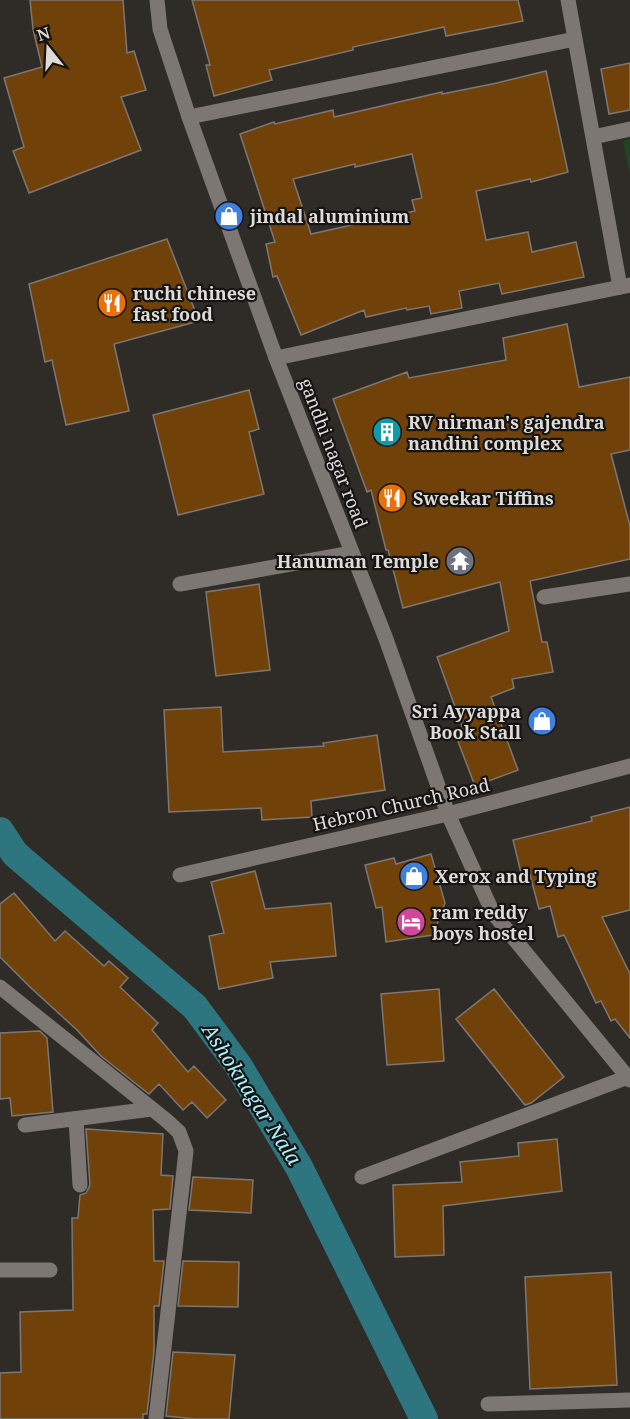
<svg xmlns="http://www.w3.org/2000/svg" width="630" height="1419" viewBox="0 0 630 1419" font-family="'Noto Serif',serif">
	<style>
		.green { fill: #204525 }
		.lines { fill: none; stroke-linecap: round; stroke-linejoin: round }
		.canal { stroke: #2d767f; stroke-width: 28 }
		.building { fill: #704209; stroke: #7d7773; stroke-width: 1.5; fill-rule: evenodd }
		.minor { stroke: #7c7772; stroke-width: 15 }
		.tertiary { stroke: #7c7772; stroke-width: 15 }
		.secondary { stroke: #7c7772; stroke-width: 15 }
		.labels { text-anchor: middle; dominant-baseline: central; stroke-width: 4.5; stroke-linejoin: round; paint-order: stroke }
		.poi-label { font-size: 18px; font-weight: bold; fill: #dedbd8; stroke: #161412; text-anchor: start }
		.street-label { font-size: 18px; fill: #dedbd8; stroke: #161412 }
		.water-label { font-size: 20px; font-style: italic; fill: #a9f1fb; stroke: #161412 }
	</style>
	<rect width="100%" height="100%" fill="#2f2b27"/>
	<path class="green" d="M630,139V177L623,141Z"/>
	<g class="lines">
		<path class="canal" d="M0,831L15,854L195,1007L238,1065L299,1167L424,1419"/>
	</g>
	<path class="building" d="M30,0H123L127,53L134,51L146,90L121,97L141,150L29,193L13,151L24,147L4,78L42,67L33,29Z
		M192,0H518L523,21L446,36L444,27L353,47V50L269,70L272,80L214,96L206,65H210Z
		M630,63V110L609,114L601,69Z
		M546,71L568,172L531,182L530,179L476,191L486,240L528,232L532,252L576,242L584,277L502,294L499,283L459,291L462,308L431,314L429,306L407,310L406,308L366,317L364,310L301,335L277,276L273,277L266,244L275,242L240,134L274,122L275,124L333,110L334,117L442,92V94L497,83ZM412,154L422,198L412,200L415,211L311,234L293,179L355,164V167Z
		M167,239L199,321L114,344L129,411L66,425L52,360L45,362L29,284Z
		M567,324L579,387L630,377V450L611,454L630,526V559L530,581L542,642H547L553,672L512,679L514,688L491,697L518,770L475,786L456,736L464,732L437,657L509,631L500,582L403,608L388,550H386L371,490L367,492L333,399L407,372L409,378L506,360L503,338Z
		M249,390L259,429L249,432L264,494L178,515L153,415Z
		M259,584L270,670L216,676L206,592Z
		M221,707L223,752L324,746L323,743L377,735L385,790L311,801L312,817L262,820L261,808L169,812L164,710Z
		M630,807V910L602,917L630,974V1038L615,1019L611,1021L601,1001L596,1003L564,935L558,937L550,906L539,909L530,875L522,877L513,840L592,821L591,817Z
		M431,854L445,903L433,935L386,942L382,907L376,908L365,865L394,858L396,864Z
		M255,871L265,909L331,903L336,956L270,962L273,978L219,989L209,936L224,933L211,882Z
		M14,893L55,941L65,931L104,966L109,961L128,978L120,987L158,1023L152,1030L188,1072L194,1066L226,1100L207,1118L192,1102L183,1110L159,1084L149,1094L101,1056L77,1030L30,987L0,957V904Z
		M439,989L444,1061L387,1065L381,994Z
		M494,989L564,1077L531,1103L525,1105L456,1019Z
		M40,1031L47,1038L53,1112L12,1116L10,1098L0,1099V1033Z
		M86,1129L163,1134L161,1175L173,1176L170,1209L153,1210L154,1261H164L159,1306H154V1351L147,1414H143V1419H0V1373L21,1372L20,1312L73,1310L72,1218H78L80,1195L86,1193L90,1185Z
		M557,1139L562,1191L443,1206L444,1255L395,1257L393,1185L462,1182L460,1162L519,1156L518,1143Z
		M193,1177L253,1180L251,1213L189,1210Z
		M183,1261L239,1262L238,1307L178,1306Z
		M611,1272L617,1385L530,1389L525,1277Z
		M173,1352L235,1355L229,1419H195L166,1416Z"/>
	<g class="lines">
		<path class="minor" d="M568,0L620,287
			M189,117L575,39
			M593,137L630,129
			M180,584L352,553
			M544,597L630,584
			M180,875L448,814L630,766
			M0,987L166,1120L179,1132L186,1151L156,1419
			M76,1119L80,1185
			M25,1125L152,1109
			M362,1177L628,1077
			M0,1270H50
			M488,1404L630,1400"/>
		<path class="tertiary" d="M276,358L630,285"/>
		<path class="secondary" d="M157,0L160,29L189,117L276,358L386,639L448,814L493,913L630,1080"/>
	</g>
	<defs>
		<g id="shop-disc" transform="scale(1.5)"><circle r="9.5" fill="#3f7fe0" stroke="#161412"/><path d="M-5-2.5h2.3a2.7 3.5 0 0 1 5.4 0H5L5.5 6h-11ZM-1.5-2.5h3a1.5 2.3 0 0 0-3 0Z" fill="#fff"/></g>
		<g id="restaurant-disc" transform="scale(1.5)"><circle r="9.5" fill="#e8710a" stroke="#161412"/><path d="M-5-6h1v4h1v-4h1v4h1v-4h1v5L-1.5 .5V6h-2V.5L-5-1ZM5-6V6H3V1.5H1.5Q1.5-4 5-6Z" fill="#fff"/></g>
		<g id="building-disc" transform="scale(1.5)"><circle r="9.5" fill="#0f9aa8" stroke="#161412"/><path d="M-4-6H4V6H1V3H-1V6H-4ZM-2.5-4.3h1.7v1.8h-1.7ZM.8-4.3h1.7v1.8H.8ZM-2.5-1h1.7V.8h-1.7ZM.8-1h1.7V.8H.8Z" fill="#fff"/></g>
		<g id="temple-disc" transform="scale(1.5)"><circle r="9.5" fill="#6b7280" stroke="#161412"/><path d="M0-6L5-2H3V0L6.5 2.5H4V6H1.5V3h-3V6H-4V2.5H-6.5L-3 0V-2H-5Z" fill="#fff"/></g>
		<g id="hotel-disc" transform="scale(1.5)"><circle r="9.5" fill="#d1479c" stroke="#161412"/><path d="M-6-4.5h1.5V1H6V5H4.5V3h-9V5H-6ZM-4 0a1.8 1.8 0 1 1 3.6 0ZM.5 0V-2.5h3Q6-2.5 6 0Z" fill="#fff"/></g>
	</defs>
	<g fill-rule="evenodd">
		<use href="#shop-disc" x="229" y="216"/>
		<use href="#restaurant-disc" x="112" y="303"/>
		<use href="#building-disc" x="387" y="432"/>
		<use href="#restaurant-disc" x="392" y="498"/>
		<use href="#temple-disc" x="460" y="561"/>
		<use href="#shop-disc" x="542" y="721"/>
		<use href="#shop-disc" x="414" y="876"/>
		<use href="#hotel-disc" x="411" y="922"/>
	</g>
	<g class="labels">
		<g class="poi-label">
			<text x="250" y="216">jindal aluminium</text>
			<text x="133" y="293">ruchi chinese<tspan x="133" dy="21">fast food</tspan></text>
			<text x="408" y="422">RV nirman's gajendra<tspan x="408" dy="21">nandini complex</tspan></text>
			<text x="413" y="498">Sweekar Tiffins</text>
			<text x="439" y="561" text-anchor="end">Hanuman Temple</text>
			<text x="521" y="711" text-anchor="end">Sri Ayyappa<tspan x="521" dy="21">Book Stall</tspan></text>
			<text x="435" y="876">Xerox and Typing</text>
			<text x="432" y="912">ram reddy<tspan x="432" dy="21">boys hostel</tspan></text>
		</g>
		<g class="street-label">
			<text transform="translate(334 453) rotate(69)">gandhi nagar road</text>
			<text transform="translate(401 804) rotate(-13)">Hebron Church Road</text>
		</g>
		<g class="water-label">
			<text transform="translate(252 1094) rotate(57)">Ashoknagar Nala</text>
		</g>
	</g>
	<g transform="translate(48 48) rotate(342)" stroke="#161412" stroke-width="4.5" paint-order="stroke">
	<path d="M0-4.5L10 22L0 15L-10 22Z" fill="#dedbd8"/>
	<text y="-9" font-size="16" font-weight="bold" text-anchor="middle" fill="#dedbd8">N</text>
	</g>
</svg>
